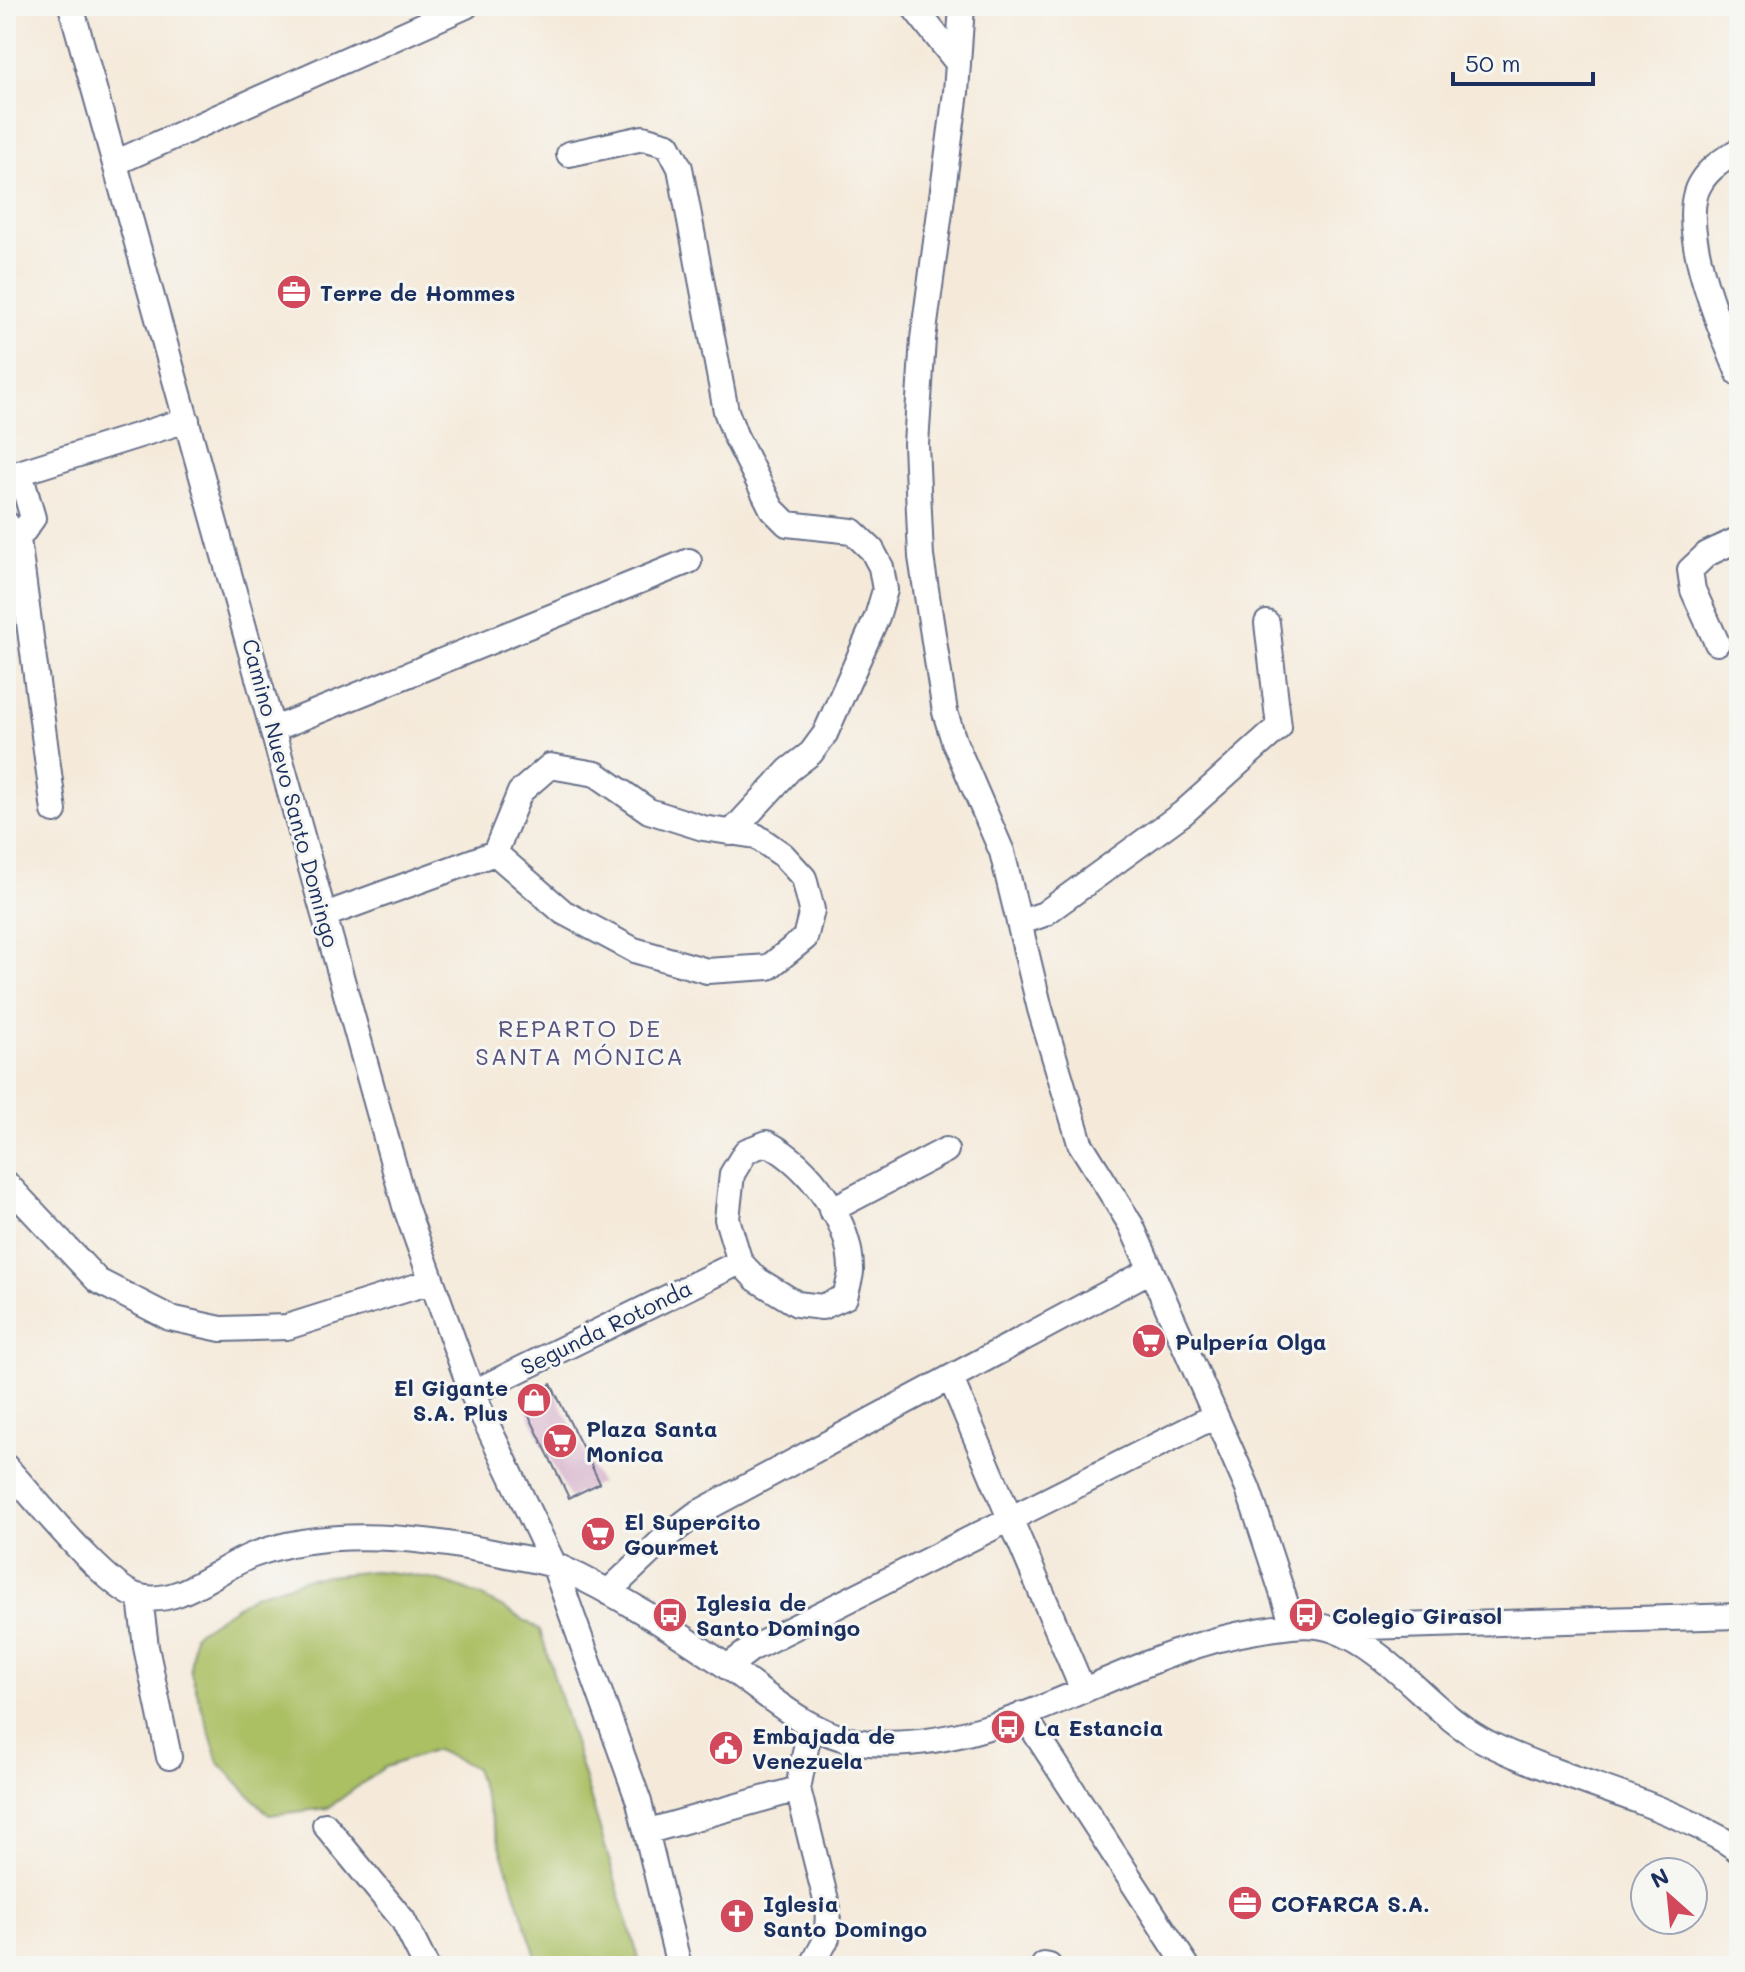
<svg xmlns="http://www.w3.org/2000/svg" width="1745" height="1972" viewBox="0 0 1745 1972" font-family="Mali,sans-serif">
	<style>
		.green { fill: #abbf63; stroke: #637760; stroke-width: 2 }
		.building { fill: #cb9abe }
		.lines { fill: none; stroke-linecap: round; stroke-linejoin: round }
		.minor-casing { stroke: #677089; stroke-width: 28 }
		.minor { stroke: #fff; stroke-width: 24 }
		.labels { text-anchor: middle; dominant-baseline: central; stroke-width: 6; stroke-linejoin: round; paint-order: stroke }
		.poi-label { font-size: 22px; font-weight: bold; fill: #1b2f5e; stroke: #f6f6f2; text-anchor: start }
		.street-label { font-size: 22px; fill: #1b2f5e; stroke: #f6f6f2 }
		.neighbourhood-label { font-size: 24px; letter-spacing: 2px; fill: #595480; stroke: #f6f6f2 }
	</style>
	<rect width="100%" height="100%" fill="#f6f6f2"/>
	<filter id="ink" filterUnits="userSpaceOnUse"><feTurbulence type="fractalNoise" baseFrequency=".0125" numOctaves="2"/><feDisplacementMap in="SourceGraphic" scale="16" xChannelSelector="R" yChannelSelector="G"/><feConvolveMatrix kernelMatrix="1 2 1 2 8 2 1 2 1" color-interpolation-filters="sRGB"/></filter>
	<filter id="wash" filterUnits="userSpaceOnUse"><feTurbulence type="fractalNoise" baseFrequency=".006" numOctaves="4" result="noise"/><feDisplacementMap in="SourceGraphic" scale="32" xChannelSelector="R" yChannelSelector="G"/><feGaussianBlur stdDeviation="1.8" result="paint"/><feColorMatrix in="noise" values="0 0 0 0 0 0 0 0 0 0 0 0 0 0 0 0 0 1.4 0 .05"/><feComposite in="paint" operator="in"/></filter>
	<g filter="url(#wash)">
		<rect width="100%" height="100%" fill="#f5eada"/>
		<path class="green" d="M373,1571C448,1576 478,1592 540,1630L641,1966H539L475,1768L436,1750L385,1767L328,1808L269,1815L219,1763L190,1670L194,1634L254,1595L309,1578Z"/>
		<g id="blocks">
			<path class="building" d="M551,1384L600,1483L569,1498L521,1399Z"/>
		</g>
	</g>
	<g filter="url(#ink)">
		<use href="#blocks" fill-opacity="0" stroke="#677089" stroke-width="2"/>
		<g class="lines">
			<g class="minor-casing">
				<path id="minor" d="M71,6L405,1206L472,1393L554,1565L639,1802L679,1966
					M913,6L957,62
					M962,6L956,92L923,339L916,444L921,557L945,712L954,741L1002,852L1040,1009L1080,1143L1131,1225L1248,1489L1293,1625
					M1739,150C1725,159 1710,167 1701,182C1674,222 1722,333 1739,374
					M569,154L643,138L668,145L680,168L726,411L735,435L772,509L787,524L852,531L872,550L881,567L885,590L877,617L825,734L811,753L789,770L731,833
					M115,163L466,6
					M6,477L187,420
					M6,523L18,539L54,811
					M18,539L33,518L20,473
					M1717,643L1693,590L1690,570L1707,554L1739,539
					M274,729L689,561
					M325,915L495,853L520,792L550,766L596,774L649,811L703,828L756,836L783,855L804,878L812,910L805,938L769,967L707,971L634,950L563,912L495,853
					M1019,923L1044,914L1183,813L1279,727L1267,623
					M767,1143C809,1165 852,1222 851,1272C850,1280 847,1289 845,1297L822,1307L797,1304L756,1279L740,1262L727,1219L732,1174L746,1151Z
					M6,1183L98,1281L170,1318L221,1329L287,1327L430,1282
					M831,1210L946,1150
					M951,1379L1082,1688
					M472,1393L740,1262
					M6,1467C32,1495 106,1587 137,1596C177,1609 218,1568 253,1555C329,1526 424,1537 502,1554C521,1558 541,1560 559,1567C617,1593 673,1630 726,1666C771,1696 812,1739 869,1743C1002,1754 1124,1652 1257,1631C1281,1627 1310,1621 1334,1630C1394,1652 1432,1716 1490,1744C1557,1777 1631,1793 1697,1826C1712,1834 1727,1840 1739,1851
					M608,1592L667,1536L696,1514L1151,1270
					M140,1598L146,1647L169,1757
					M1331,1628L1739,1616
					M727,1667L751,1649L1215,1416
					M1023,1714L1187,1966
					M810,1727L798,1789L828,1908L827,1938L812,1966
					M325,1825L403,1920L426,1966
					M649,1831L798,1789
					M1044,1965L1049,1966"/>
			</g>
			<use href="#minor" class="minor"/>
		</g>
	</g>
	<defs>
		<g id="office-disc" transform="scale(1.8)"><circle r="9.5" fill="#d1495b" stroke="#f6f6f2"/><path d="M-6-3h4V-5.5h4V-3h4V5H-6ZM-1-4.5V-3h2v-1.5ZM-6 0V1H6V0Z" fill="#fff"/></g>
		<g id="supermarket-disc" transform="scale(1.8)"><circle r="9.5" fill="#d1495b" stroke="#f6f6f2"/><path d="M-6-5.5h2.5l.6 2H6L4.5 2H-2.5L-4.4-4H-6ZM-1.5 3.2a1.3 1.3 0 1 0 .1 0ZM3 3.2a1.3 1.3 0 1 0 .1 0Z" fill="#fff"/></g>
		<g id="shop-disc" transform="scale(1.8)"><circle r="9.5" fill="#d1495b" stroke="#f6f6f2"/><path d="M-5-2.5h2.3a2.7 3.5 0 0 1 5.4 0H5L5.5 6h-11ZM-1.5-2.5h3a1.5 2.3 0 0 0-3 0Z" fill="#fff"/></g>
		<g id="bus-disc" transform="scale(1.8)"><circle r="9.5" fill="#d1495b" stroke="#f6f6f2"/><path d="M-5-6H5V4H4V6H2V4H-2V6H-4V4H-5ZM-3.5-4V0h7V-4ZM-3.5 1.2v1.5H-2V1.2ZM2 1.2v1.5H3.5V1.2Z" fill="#fff"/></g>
		<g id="civic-disc" transform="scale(1.8)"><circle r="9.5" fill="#d1495b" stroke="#f6f6f2"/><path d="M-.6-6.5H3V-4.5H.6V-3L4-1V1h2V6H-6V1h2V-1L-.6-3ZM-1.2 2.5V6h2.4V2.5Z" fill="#fff"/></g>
		<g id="church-disc" transform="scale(1.8)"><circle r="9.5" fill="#d1495b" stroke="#f6f6f2"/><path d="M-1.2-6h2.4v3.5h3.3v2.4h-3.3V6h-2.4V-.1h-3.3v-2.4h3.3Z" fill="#fff"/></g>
	</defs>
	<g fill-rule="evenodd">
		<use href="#office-disc" x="294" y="292"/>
		<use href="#supermarket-disc" x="1149" y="1341"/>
		<use href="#shop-disc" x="534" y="1400"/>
		<use href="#supermarket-disc" x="560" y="1441"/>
		<use href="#supermarket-disc" x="598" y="1534"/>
		<use href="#bus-disc" x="670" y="1615"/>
		<use href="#bus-disc" x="1306" y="1615"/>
		<use href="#bus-disc" x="1008" y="1727"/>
		<use href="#civic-disc" x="726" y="1748"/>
		<use href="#office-disc" x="1245" y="1903"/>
		<use href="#church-disc" x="737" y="1916"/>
	</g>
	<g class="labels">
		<g class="poi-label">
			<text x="320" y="292">Terre de Hommes</text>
			<text x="1175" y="1341">Pulpería Olga</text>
			<text x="508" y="1387" text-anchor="end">El Gigante<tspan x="508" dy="25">S.A. Plus</tspan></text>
			<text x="586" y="1428">Plaza Santa<tspan x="586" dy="25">Monica</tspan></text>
			<text x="624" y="1521">El Supercito<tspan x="624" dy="25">Gourmet</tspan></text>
			<text x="696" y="1602">Iglesia de<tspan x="696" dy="25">Santo Domingo</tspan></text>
			<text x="1332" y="1615">Colegio Girasol</text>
			<text x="1034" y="1727">La Estancia</text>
			<text x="752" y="1735">Embajada de<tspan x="752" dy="25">Venezuela</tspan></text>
			<text x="763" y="1903">Iglesia<tspan x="763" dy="25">Santo Domingo</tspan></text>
			<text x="1271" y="1903">COFARCA S.A.</text>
		</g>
		<g class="street-label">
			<text transform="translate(291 793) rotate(75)">Camino Nuevo Santo Domingo</text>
			<text transform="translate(606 1327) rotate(-26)">Segunda Rotonda</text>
		</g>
		<g class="neighbourhood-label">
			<text x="580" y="1027">REPARTO DE<tspan x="580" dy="28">SANTA MÓNICA</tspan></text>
		</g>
	</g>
	<rect width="1745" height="1972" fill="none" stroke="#f6f6f2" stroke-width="32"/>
	<g transform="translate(1669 1896) rotate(333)"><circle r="38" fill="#f6f6f2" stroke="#9ea6b7" stroke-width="2"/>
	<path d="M0-6L14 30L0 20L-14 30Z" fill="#d1495b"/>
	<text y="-12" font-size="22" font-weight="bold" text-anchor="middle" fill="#1b2f5e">N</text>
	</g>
	<path d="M1453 72v12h140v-12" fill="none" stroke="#1b2f5e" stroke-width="4"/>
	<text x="1465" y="72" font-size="24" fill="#1b2f5e" stroke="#f6f6f2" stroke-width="6" paint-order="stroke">50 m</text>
</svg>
